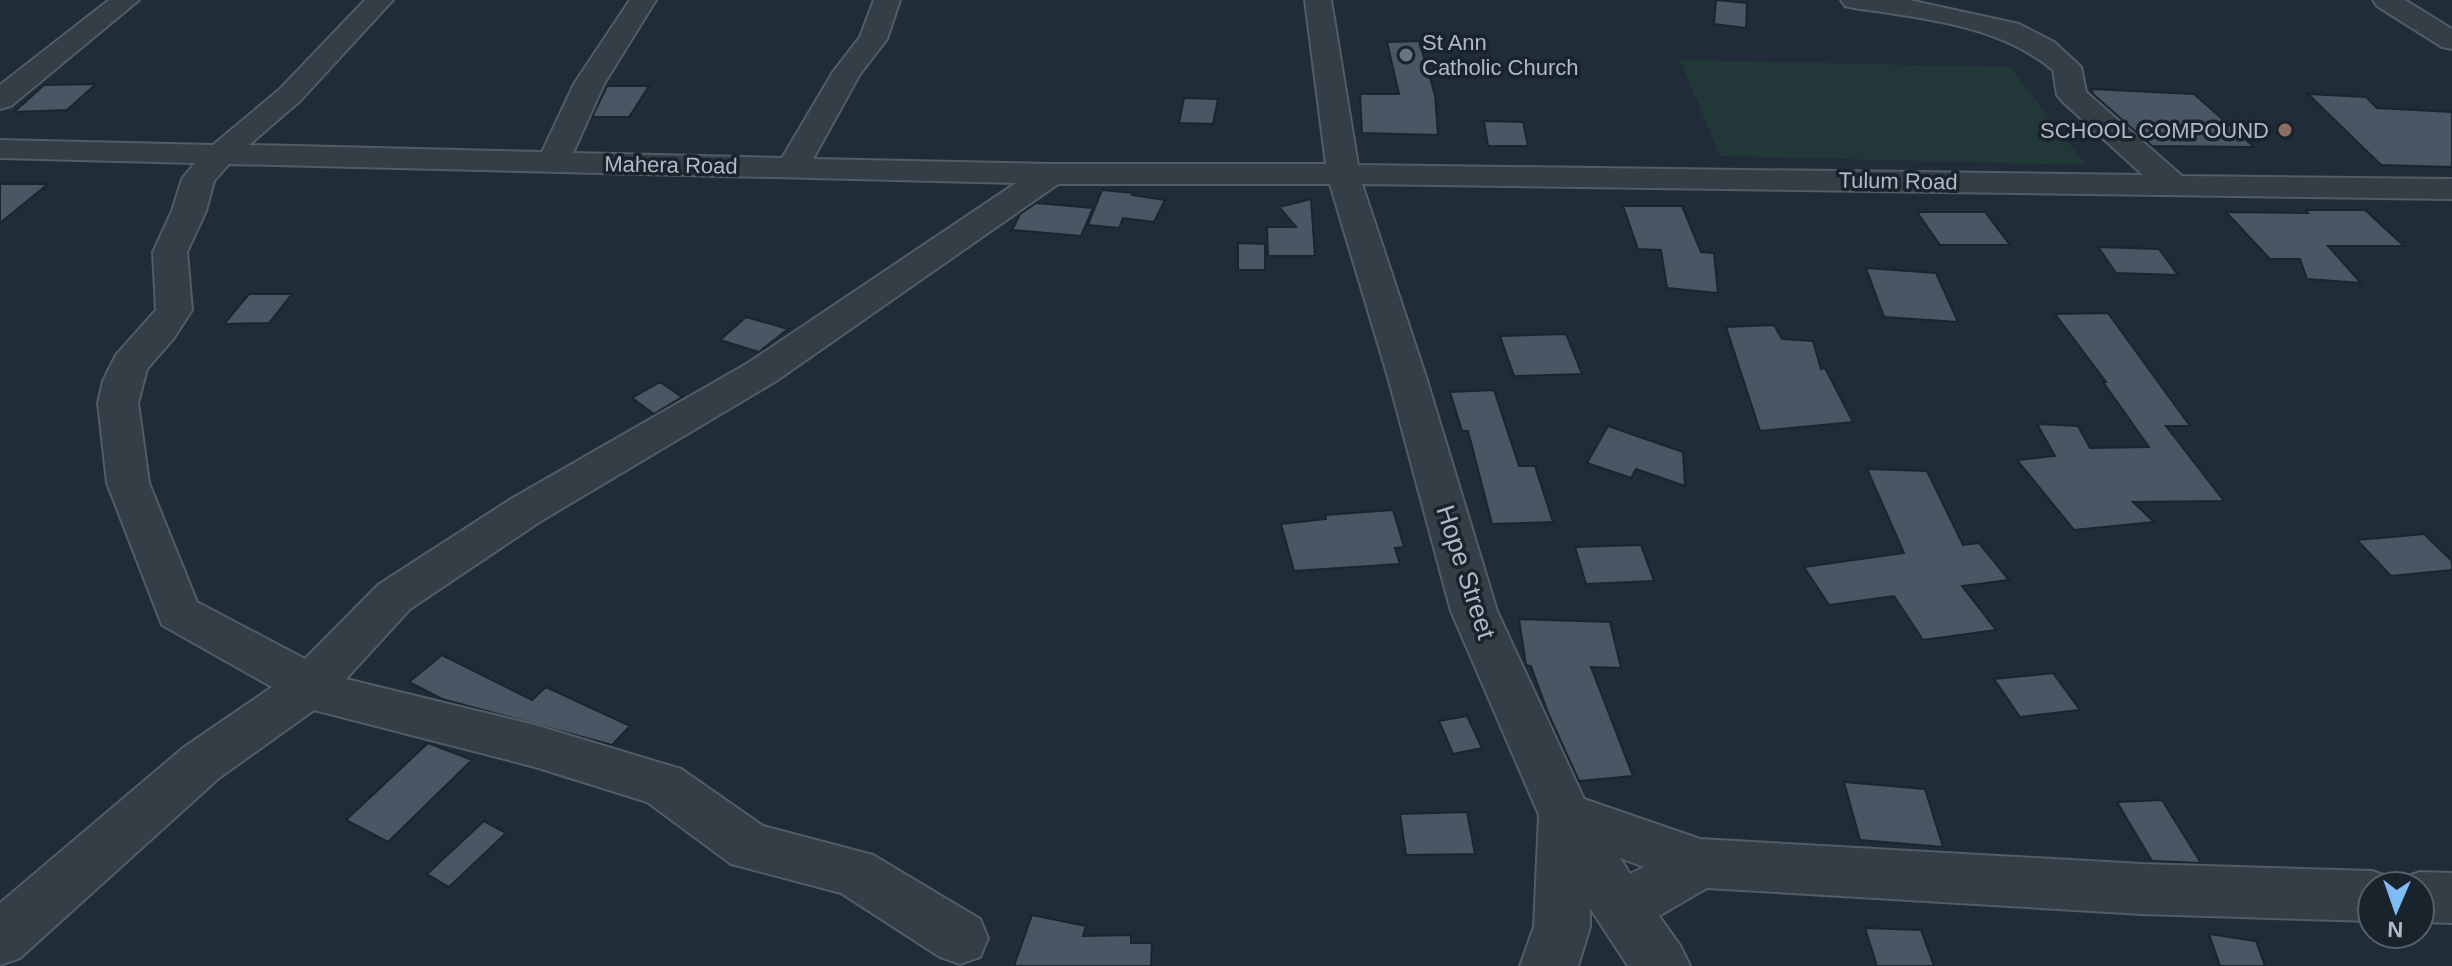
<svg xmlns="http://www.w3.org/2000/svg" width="2452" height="966" viewBox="0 0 2452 966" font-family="Arial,sans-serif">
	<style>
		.green { fill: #223838 }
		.building { fill: #485763; stroke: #1b252e; stroke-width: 2 }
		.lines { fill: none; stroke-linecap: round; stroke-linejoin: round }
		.minor-casing { stroke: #515c65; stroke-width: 4 }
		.minor { fill: #343e47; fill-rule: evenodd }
		.worship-dot { fill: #6b7280; stroke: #19232c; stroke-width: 3 }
		.education-dot { fill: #8d6e63; stroke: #19232c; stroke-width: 3 }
		.labels { text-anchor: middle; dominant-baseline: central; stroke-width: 7; stroke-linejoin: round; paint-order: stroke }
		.far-poi-label { font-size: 22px; fill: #aeb9c4; stroke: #19232c; text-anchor: start }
		.far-street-label { font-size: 22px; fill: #aeb9c4; stroke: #19232c }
		.street-label { font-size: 26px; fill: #aeb9c4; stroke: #19232c }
	</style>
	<rect width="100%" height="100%" fill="#202c37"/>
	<path class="green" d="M1680,60L2010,67L2086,165L1720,156Z"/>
	<path class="building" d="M1716,0L1747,3L1746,28L1714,24Z
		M1419,41L1435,95L1438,135L1362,133L1360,94H1399L1387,42Z
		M96,84L67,110L14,112L44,85Z
		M607,86H649L629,117H592Z
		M2091,89L2194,94L2254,147L2152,146L2094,95Z
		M2308,94L2366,97L2377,108L2452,112V167L2381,165Z
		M1184,98L1218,99L1213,124L1179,123Z
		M1484,121L1523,122L1528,146H1488Z
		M0,184H48L0,223Z
		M1102,190L1133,193L1132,195L1165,200L1154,222L1123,218L1119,228L1088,225Z
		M1311,199L1315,256H1268L1267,227H1296L1279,207Z
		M1036,203L1093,208L1081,236L1012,230L1020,214Z
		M1623,206H1682L1701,252L1714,253L1718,293L1667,288L1661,250L1638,249Z
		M2306,210H2365L2404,246H2328L2361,283L2307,279L2300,259H2270L2226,212L2308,213Z
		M1917,212H1985L2010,245H1940Z
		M1238,243L1265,244V270H1238Z
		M2098,247L2159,249L2178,275L2116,273Z
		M1866,268L1936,273L1958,322L1884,317Z
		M249,294H292L269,323L224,324Z
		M2108,313L2190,426H2166L2224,501L2133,502L2154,522L2074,530L2017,460L2055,456L2037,424L2078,426L2090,448L2149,447L2103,382H2106L2055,314Z
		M746,317L788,329L759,352L720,340Z
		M1774,325L1782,339L1813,341L1821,369L1825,368L1853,422L1760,431L1726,327Z
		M1566,334L1582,374L1514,376L1500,336Z
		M660,382L682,397L654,414L632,398Z
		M1494,390L1519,466H1535L1553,522L1492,524L1468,431H1462L1450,392Z
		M1608,426L1683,452L1685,486L1636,469L1631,478L1587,463Z
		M1867,469L1927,471L1963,545L1979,543L2009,580L1962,586L1996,630L1923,640L1894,596L1829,605L1804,567L1904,553Z
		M1393,510L1404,547L1395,548L1400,564L1294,571L1281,524L1326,519L1325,515Z
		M2424,534L2452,561V570L2391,576L2357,540Z
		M1641,545L1654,581L1586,584L1575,547Z
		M1519,619L1610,622L1621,668L1591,667L1633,776L1579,781L1548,713L1531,666L1526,665Z
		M442,655L532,700L546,687L630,726L612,745L442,699L409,682Z
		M2053,673L2080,710L2020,717L1994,679Z
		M1467,716L1482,748L1453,754L1439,721Z
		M428,743L472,760L388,842L346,820Z
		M1844,782L1925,789L1943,847L1860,840Z
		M2162,800L2201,863L2152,861L2117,802Z
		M1467,812L1475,854L1406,855L1400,814Z
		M484,821L506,833L449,887L427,874Z
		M1032,915L1086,926L1083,936L1131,935V943H1152L1151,966H1014Z
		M1865,928L1921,930L1934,966H1877Z
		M2209,934L2256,941L2265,966H2220Z"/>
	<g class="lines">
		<g class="minor-casing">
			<path id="minor" d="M109,0H139L11,106L0,109V85Z
				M365,0H393L300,101L249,145L542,152L574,84L630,0H656L604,84L573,153L782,158L833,72L860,37L874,0H900L887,39L860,74L813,159L1051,164H1326L1305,0H1331L1358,165L2143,175L2062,101L2057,95L2053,70C1999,25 1922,18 1854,8L1845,6L1841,0H1909L2019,24L2054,42L2081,67L2086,92L2182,176L2452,179V199L1362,184L1426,377L1497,611L1584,799L1700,839L2142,864L2372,871L2392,878L2395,886H2372V921L2142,914L1707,888L1659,916L1681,947L1690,966H1628L1590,908V927L1578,966H1520L1534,927L1539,815L1451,611L1388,377L1330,184H1058L776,381L541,521L410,609L346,679L535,725L681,769L763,826L873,855L980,919L988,938L980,957L960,964L940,957L841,893L731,864L647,802L535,767L314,710L219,778L20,958L0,965V903L183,748L272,687L162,625L107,483L98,403L103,381L116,355L156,310L153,252L172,211L182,179L195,163L0,158V140L213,145L280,89ZM229,164L1016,183L748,363L511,499L378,585L305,659L197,602L149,483L138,403L147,369L174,338L192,310L187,252L206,211L214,181ZM1620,858L1644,867L1630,874Z
				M2373,0H2405L2452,29V49L2442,47L2377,6Z
				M2420,872L2452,873V923L2420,922V886H2397L2400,879Z"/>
		</g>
		<use href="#minor" class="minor"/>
	</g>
	<circle class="worship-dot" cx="1406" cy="55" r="8"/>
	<circle class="education-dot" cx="2285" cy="130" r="8"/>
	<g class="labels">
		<g class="far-poi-label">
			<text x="1422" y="42">St Ann<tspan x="1422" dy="25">Catholic Church</tspan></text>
			<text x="2269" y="130" text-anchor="end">SCHOOL COMPOUND</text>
		</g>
		<g class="far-street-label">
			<text transform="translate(671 165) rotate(1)">Mahera Road</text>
			<text transform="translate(1898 181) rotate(1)">Tulum Road</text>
		</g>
		<g class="street-label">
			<text transform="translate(1466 572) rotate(72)">Hope Street</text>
		</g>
	</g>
	<g transform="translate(2396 910) rotate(182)"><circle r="38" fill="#19232c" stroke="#555f69" stroke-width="2"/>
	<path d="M0-6L14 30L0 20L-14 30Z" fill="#81bbf6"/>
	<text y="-12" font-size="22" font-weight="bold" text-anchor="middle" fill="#aeb9c4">N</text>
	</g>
</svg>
